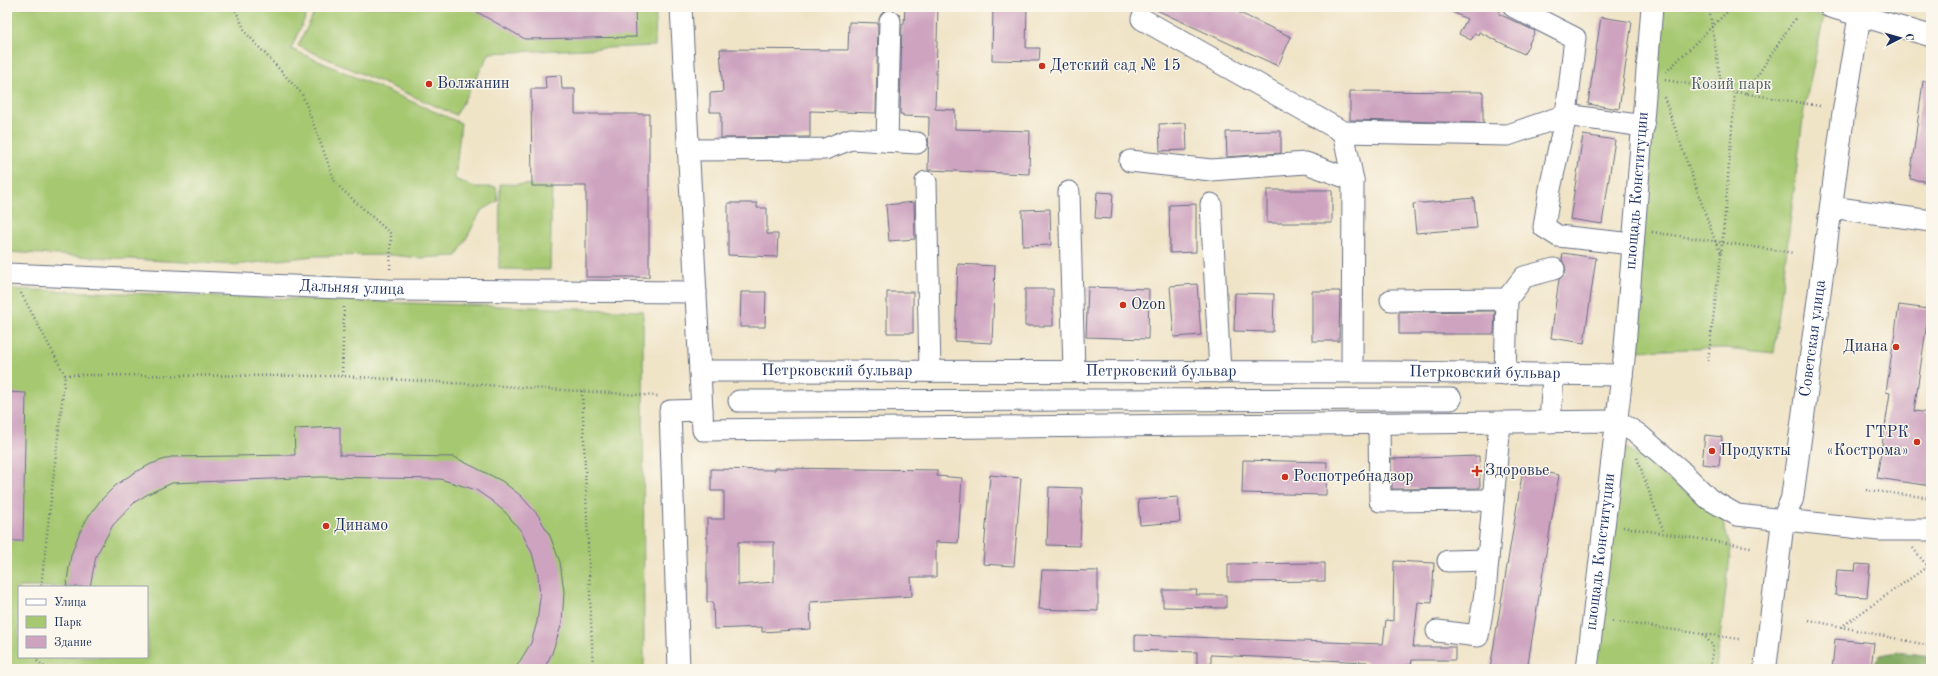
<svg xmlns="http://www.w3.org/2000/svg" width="1938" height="676" viewBox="0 0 1938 676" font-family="'Old Standard TT',serif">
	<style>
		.green { fill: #a6c871; stroke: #607c68; fill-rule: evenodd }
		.forest { fill: #84ac63; stroke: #506e60 }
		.building { fill: #cda3bf; fill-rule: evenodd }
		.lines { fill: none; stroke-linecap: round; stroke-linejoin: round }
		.minor-casing { stroke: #666e83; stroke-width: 23 }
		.major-casing { stroke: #666e83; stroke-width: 24 }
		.path { stroke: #666e83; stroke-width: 2.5; stroke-dasharray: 1 3; stroke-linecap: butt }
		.minor { stroke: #fff; stroke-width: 21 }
		.major { stroke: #fff; stroke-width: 22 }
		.poi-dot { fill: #c8321e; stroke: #fbf7ec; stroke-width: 1.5 }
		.labels { text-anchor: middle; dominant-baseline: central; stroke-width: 3; stroke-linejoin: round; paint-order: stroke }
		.poi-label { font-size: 16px; fill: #1b2f5e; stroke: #fbf7ec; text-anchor: start }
		.park-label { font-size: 16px; fill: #455d64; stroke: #fbf7ec }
		.street-label { font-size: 16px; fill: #1b2f5e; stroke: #fbf7ec }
	</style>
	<rect width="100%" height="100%" fill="#fbf7ec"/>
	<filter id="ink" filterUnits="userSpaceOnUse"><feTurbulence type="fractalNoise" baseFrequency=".025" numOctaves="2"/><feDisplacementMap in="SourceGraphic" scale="8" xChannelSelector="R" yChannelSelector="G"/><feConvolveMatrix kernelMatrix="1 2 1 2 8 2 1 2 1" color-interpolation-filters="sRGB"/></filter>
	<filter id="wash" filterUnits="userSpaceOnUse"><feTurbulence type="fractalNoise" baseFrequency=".012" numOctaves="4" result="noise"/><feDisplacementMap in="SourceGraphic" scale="16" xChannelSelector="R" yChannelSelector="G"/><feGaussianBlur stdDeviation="0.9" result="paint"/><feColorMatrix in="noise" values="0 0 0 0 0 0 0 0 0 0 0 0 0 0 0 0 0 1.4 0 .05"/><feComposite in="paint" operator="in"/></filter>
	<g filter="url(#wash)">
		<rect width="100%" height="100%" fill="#f0e4c7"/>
		<path class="green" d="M7,7H310L291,49L461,123L455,179L474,187H496L498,201L481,211L457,256L419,258L391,255L314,256L235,265L7,252Z
			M317,7H656L655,46L490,53L456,115L298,46Z
			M1660,7H1785L1824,16L1804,110L1774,353L1724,348L1634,351Z
			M500,184L552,185L550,270L499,269Z
			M7,289L643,311L644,669H7ZM19,587H147V657H19Z
			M1622,444L1722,519L1731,549L1716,669H1593Z"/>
		<path class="forest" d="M1898,652L1931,656V669H1872L1880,655Z"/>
		<g id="blocks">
			<path class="building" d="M468,7H635L636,37L525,39Z
				M905,7H938L935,109L955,110V129L1030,131L1029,174L928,170L929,117L903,116V114H900L902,24H904Z
				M993,7H1027L1026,48H1040L1039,61L992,60Z
				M1150,7H1227L1291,37L1278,66Z
				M1442,7H1493L1500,11L1499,14L1535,31L1524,54L1479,32L1478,35L1475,33L1471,40L1459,34L1467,19Z
				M1601,17L1632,22L1619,109L1588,104Z
				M849,22L878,23L876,113L810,111V137L721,138V112H710V93L723,92L720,49L848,50Z
				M561,75L562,89H575V114H649V277H586V186H532L531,89H546L545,76Z
				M1923,81H1931V182L1910,179Z
				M1350,91L1483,92V123L1350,120Z
				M1186,123L1187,150L1160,151L1159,124Z
				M1281,131V153L1227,157L1226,132Z
				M1583,135L1615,140L1602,224L1570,219Z
				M1267,190H1332V223H1267Z
				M1097,192L1113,193L1111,219L1095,218Z
				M1474,198L1477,228L1416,233L1413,204Z
				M914,202L915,239L889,241L886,205Z
				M728,203H757V208H767V234H778L777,257L728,255Z
				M1196,204V252L1170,253L1169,205Z
				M1050,209L1051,245L1023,246L1022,210Z
				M1563,253L1596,258L1584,343L1551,338L1559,279L1566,272L1565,266L1562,260Z
				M958,264L995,266L992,343L955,341Z
				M1197,284L1201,335L1174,337L1170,286Z
				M1088,287L1149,289L1148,339L1086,337Z
				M1025,289H1053V326H1025Z
				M1312,291H1340L1339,341H1312Z
				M741,292H766L765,327H740Z
				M887,292H913V333H887Z
				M1235,293L1274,294L1273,332L1234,331Z
				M1899,305L1929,309L1914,411L1931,413V486L1877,478L1890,393L1886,392Z
				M1495,311L1494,334H1399V312Z
				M7,392L26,393L23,541H7Z
				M340,427V455L454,457L502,481L521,496L538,515L550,536L560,562L564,592L562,623L552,653L544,669H515L531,643L537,622L540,598L538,575L532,553L521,531L506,513L492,501L476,490L440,479L320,477L172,483L148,494L135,502L113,525L96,556L90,587H66L71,555L78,536L88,517L100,501L115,486L132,474L151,464L171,457L295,455L294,429Z
				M1705,435L1722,437L1719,466L1702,464Z
				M1479,456L1480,488L1392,489L1391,459Z
				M1243,460L1327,462L1326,495L1242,493Z
				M775,468L937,470V476L962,478L958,543L936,542V577H911L912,596L810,602L811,629L762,632V627L714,629L713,602H707V519H724V491H711V469L775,470ZM738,542H774V582L738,585Z
				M1523,469L1559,475L1527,669H1490Z
				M990,475L1021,478L1014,566L983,564Z
				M1049,487L1082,488L1080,546L1047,545Z
				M1178,497L1180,522L1140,525L1138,500Z
				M1394,561L1434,563L1432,603L1418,602L1413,647H1455V660H1412L1411,665H1406V668L1367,664V662L1211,655V669H1197V652L1135,650V635L1383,644L1386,620L1393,621Z
				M1325,563V581L1228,582V564Z
				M1856,564L1870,565L1867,597L1835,595L1837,570L1855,571Z
				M1042,570L1098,571V611L1039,609Z
				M1163,590H1197L1196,595H1226V608L1163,607Z
				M1835,639L1874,643L1871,669H1832Z"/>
		</g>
	</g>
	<g filter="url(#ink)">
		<use href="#blocks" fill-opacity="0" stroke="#666e83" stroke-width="1"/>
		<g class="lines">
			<g class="minor-casing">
				<g id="minor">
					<path d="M681,7L703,430L1617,421L1638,434L1679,469L1709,499L1737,515L1879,530H1931"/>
					<path d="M1514,7L1575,38L1566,115L1550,189L1544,227L1558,236L1633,244"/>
					<path d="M1830,7L1931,36"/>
					<path d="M1142,19L1343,132L1353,180L1352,372"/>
					<path d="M1343,132L1508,135L1566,115L1644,126"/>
					<path d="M887,141L890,21"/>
					<path d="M689,150L825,149L851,139L917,143"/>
					<path d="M1130,161L1211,170L1306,163L1353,180"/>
					<path d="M926,182L930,371"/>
					<path d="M1069,192L1074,371"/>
					<path d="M1211,204L1220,372"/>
					<path d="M1831,207L1931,221"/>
					<path id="s1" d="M7,274L389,290L696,292"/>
					<path d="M1507,299L1524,277L1554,269"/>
					<path d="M1391,300L1507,299L1505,374"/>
					<path id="s2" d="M700,371L1385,372L1622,375"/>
					<path d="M739,401L1451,399"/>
					<path d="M1550,422L1553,375"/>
					<path d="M1379,423L1380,501L1493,500"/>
					<path d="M1448,561L1488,560"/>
					<path d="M1437,631L1478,636L1485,593L1500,422"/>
					<path d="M679,669L670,411L702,410"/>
					<path id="s3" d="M1587,669L1624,359L1652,7"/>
				</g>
			</g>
			<g class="major-casing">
				<g id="major">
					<path id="s4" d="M1765,669L1783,520L1792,499L1843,116L1861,7"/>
				</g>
			</g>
			<path class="path" d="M234,7L246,33L302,94L336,184L391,234L390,272
				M1709,7L1722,90
				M1666,72L1732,7
				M1665,80L1820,106
				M1746,93L1796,17
				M1664,97L1715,241L1721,253
				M1652,232L1794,253
				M21,293L65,375L41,587
				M1708,361L1723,237L1735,92
				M65,375L342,376L658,396
				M342,376L344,306
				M582,391L593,669
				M1637,458L1664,533
				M1866,490L1931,498
				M1623,527L1751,547
				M1913,548L1931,571
				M1809,620L1931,646
				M1612,621L1703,634L1713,646L1710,669
				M1841,627L1931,564
				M1703,634L1740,639
				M37,657V661L47,669
				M1605,666L1635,669"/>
			<use href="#minor" class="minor"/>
			<use href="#major" class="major"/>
		</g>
	</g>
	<g class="poi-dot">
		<circle cx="1042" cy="66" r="4"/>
		<circle cx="429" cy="84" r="4"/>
		<circle cx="1123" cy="305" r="4"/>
		<circle cx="1896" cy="347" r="4"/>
		<circle cx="1917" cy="442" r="4"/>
		<circle cx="1712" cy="451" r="4"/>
		<path d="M1475 465h4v4h4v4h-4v4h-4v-4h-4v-4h4z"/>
		<circle cx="1285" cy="477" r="4"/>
		<circle cx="326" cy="526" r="4"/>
	</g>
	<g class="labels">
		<g class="poi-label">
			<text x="1050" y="66">Детский сад № 15</text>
			<text x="437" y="84">Волжанин</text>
			<text x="1131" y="305">Ozon</text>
			<text x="1888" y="347" text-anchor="end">Диана</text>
			<text x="1909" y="433" text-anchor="end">ГТРК<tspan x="1909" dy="18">«Кострома»</tspan></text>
			<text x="1720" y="451">Продукты</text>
			<text x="1485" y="471">Здоровье</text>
			<text x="1293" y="477">Роспотребнадзор</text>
			<text x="334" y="526">Динамо</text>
		</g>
		<g class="park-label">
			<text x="1731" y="85">Козий парк</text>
		</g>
		<g class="street-label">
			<text stroke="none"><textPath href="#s3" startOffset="481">площадь Конституции</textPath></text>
			<text stroke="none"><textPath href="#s1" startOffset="345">Дальняя улица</textPath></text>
			<text stroke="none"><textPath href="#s4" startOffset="335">Советская улица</textPath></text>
			<text stroke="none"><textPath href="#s2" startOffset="137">Петрковский бульвар</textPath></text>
			<text stroke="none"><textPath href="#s2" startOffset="461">Петрковский бульвар</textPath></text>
			<text stroke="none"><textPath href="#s2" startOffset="785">Петрковский бульвар</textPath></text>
			<text stroke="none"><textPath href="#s3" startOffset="118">площадь Конституции</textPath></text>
		</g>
	</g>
	<rect width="1938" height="676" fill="none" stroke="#fbf7ec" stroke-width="24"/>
	<rect x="18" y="586" width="130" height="72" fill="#fbf7ec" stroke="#a1a7b3"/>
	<rect x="26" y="599" width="20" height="6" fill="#ffffff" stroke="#a1a7b3"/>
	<text x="54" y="606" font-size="12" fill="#1b2f5e">Улица</text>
	<rect x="26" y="616" width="20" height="12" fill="#a6c871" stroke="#a1a7b3"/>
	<text x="54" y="626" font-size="12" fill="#1b2f5e">Парк</text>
	<rect x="26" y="636" width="20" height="12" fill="#cda3bf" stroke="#a1a7b3"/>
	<text x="54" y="646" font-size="12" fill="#1b2f5e">Здание</text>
	<g transform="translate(1900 38) rotate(84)" stroke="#fbf7ec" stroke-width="3" paint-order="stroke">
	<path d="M0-3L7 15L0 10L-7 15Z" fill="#1b2f5e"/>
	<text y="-6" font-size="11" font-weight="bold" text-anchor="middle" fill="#1b2f5e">С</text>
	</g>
</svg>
